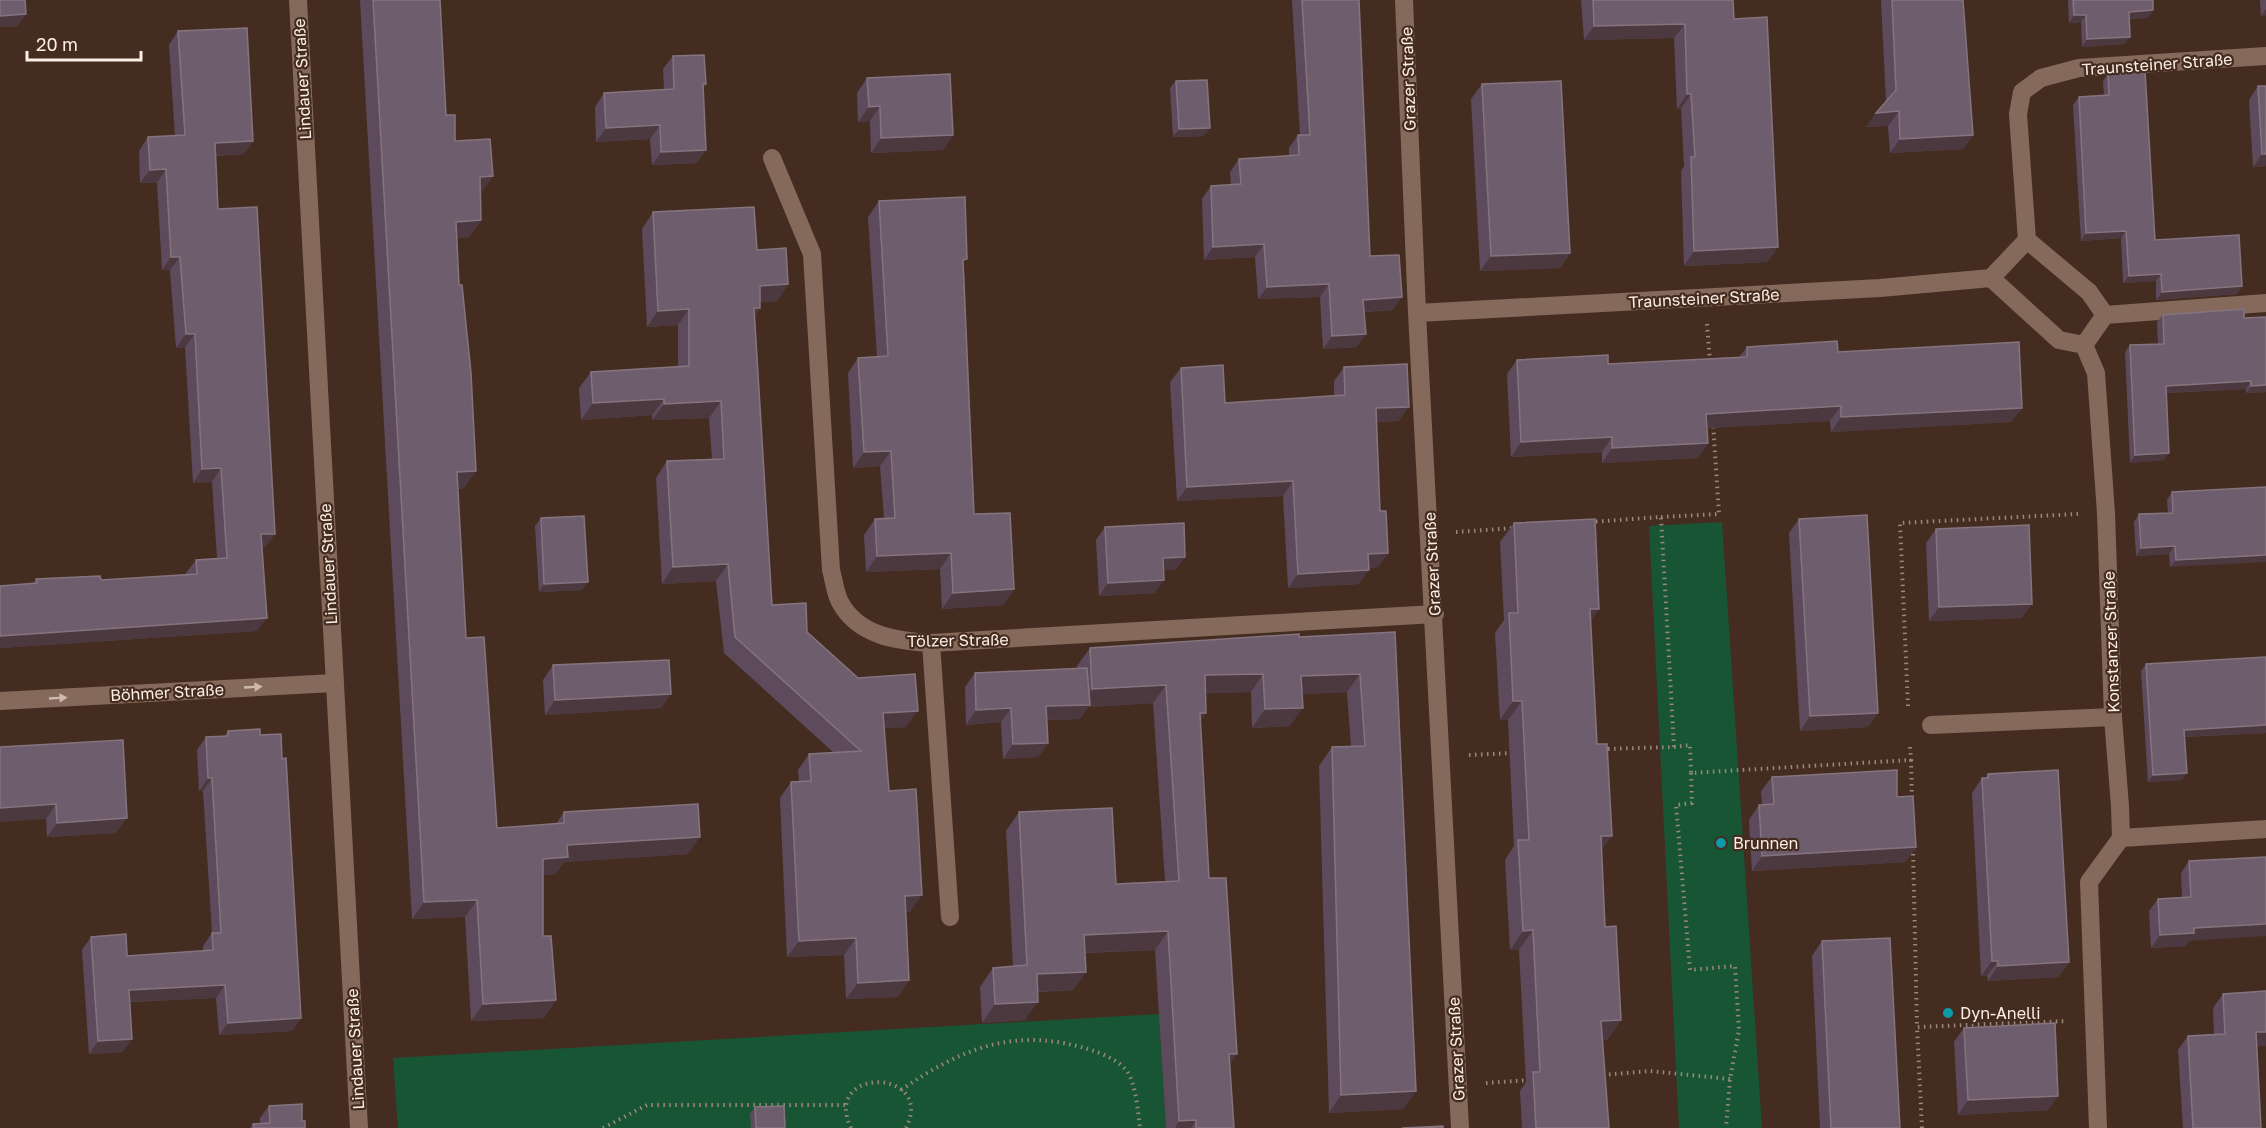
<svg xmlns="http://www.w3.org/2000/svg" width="2266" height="1128" font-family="'Golos Text',sans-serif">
	<rect width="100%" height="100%" fill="#442d20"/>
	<path fill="#185535" d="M1722,522L1762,1128H1679L1649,526Z
		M1159,1014L1166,1128H398L393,1058Z"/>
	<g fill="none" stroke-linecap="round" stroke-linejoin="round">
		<path stroke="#9b887d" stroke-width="4" stroke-dasharray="1.5 4.5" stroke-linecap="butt" d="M1707,324L1710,362
			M1661,517L1719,514L1713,423
			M1590,522L1661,517L1674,747L1604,749
			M1456,532L1514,528
			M1908,706L1900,523L2078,514
			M1674,747L1690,745L1691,773L1911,760L1910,746
			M1469,755L1513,753
			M1911,760L1912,801
			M1691,773L1692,803L1676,805L1690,970L1735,966L1739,1030L1730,1079L1726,1128
			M1913,848L1917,1027
			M1603,1075L1650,1071L1730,1079
			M1486,1083L1529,1080
			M901,1090C959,1050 1010,1028 1081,1047C1096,1051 1116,1058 1126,1070C1136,1082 1138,1113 1140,1128
			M603,1128L647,1105H847
			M851,1128C821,1066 936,1068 906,1128
			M1922,1128L1917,1027L2067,1021"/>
		<path stroke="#856a5b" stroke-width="18" d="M298,0L359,1128
			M1404,0L1417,313L1460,1128
			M772,158L812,254L831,570C834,580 835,593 840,602C858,636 897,641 931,643L1435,614
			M2027,240L1991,278L2059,340L2084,345
			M1417,313L1880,288L1991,278
			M2105,315L2089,292L2027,240L2018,114L2022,92L2041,78L2079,68L2266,56
			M931,643L950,917
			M0,701L334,683
			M1931,725L2113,717
			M2121,838L2266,829
			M2098,1128L2089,882L2121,838L2120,806L2113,717L2106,513L2096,373L2084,345L2105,315L2266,303"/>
	</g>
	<path fill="#5d4b5d" d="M360,0H440L446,115L455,141L480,194L481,220L469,237L457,238L464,488L458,489L466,638L497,828L556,824L564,812L688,854L564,862L555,874L543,875V936L556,1000L544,1018L471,1021L465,917L412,919Z
		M1292,0H1359L1370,256L1393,310L1364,312L1357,347L1323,349L1320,297L1258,299L1255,257L1204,260L1202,199L1211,186L1231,185L1230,172L1239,159L1289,156V148L1298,135H1300Z
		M1581,0H1733L1734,19L1768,262L1684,266L1681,171L1684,166L1681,109H1677L1674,38L1584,40Z
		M1881,0H1963L1973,135L1963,149L1890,153L1888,126L1866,127L1876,113L1886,102Z
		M2068,0H2153V10L2148,18L2129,19L2125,44L2082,47L2081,22L2069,23Z
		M2260,0H2266V15L2261,16Z
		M178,31L253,141L244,154L215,156L218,209L275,534L265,547H262L257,631L0,648V586L32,584L36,579L101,580L187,575L186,573L196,560L217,558L212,482L193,483L185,347L176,348L170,270H162L157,183H140L139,151L148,137L175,136L169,45Z
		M673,56L706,84L703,88L697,163L652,165L650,139L596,142L595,107L604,93L664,90L663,69Z
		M2108,74L2155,240L2242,286L2237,294L2156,300V281L2123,283L2121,238L2081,241L2073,105L2079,97L2104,96L2103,81Z
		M867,78L953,135L943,150L871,153L870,121L858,122L857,93Z
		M1176,81L1204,136L1173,137L1170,88Z
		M1482,84L1570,253L1560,268L1480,271L1471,99Z
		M2258,86L2266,166L2253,167L2249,100Z
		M879,201L963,265L974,514L1014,589L1003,605L942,609L940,569L866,572L864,535L875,519H884L880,466L853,468L848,373L858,358L877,357L868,217Z
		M653,212L757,250L788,284L777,301L760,302V308L755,316L772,605L807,632L906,727L884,728L889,791L910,912H906L909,980L898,997L846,999L844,955L787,957L780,798L791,782H799L798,770L809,754L833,752L724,653L716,581L662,584L656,478L667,461L712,459L709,418L652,420V415L581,420L579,388L591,372L678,367V325L647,327L642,229Z
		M2163,315L2244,318L2266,392L2246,393V389L2166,393L2164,460L2130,463L2125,352L2130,345L2158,344L2157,322Z
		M1747,347L1838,352L2022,408L2011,422L1831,432L1830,421L1707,428L1708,443L1698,458L1602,463V452L1511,457L1507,374L1517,360L1608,364L1739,357Z
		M1344,367L1399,421L1376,422L1380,511L1388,553L1378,567L1368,568L1359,584L1288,588L1283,496L1177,501L1170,382L1181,368L1225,403L1334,396V381Z
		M2266,487L2170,567L2169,554L2136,556L2134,522L2139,514L2168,513L2167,500L2172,492Z
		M541,518L582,590L539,592L535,526Z
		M1799,519L1878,713L1868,727L1800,731L1789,533Z
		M1514,523L1591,621L1605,927L1621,1020L1607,1040H1602L1609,1128H1522L1520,1091L1526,1082L1519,950H1510L1505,860L1514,846L1508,720H1500L1495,633L1504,620L1500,542Z
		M1105,527L1176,570H1164L1155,593L1099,596L1096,540Z
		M1936,529L2022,618L1929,621L1926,543Z
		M1395,632L1416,1091L1403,1109L1329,1113L1319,766L1332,747H1351L1347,692L1302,694L1290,726L1252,728L1251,692L1205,693L1200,721L1209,878L1230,1064L1234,1128H1166L1155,950L1085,953L1086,972L1073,990L1038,992L1025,1020L982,1023L980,987L993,968L1013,967L1006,831L1019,812L1116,884L1165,881L1153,703L1088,707L1080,719L1047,720L1048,743L1038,757L1003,759L1001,722L966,725L965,687L975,673L1077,668V666L1090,648Z
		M2266,657V733L2184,737L2187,773L2181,780L2148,782L2141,671L2146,664Z
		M553,665L671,694L661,708L545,715L543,680Z
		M228,731L260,735L282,759L301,1018L292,1031L219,1035L216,998L130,1002L123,1052L89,1054L82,950L91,937L127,956L203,951V946L212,933L203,791H199L197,750L206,737L224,736Z
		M0,747L116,833L47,837L46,819Z
		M1988,774L2069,962L2058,977L1988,981L1987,976H1981L1972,793L1982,778H1985Z
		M1772,777L1897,797L1916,847L1905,862L1752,871L1749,820L1759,805H1762L1761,791Z
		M2266,857L2189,941L2186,946L2151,948L2149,911L2158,899L2182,897L2181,873L2189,861Z
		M1822,941L1900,1128H1820L1812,956Z
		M2223,994L2257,1046L2261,1128H2183L2178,1050L2188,1036L2214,1034L2213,1008Z
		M1964,1028L2048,1110L1958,1115L1954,1042Z
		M269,1106L302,1121L305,1128H250L253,1124L260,1123V1118Z
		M755,1107L785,1128H751L750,1114Z"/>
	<path fill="#4c383f" d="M2266,9V15L2261,16Z
		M2153,10L2148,18L2123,19L2129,12Z
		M26,14L17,27H0V16Z
		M2074,15H2086L2081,22L2069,23Z
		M1685,24L1674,38L1584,40L1594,26Z
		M2130,37L2125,44L2082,47L2087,39Z
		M1687,94H1691L1681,109H1677Z
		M880,106L870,121L858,122L869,107Z
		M1899,111L1888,126L1866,127L1876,113Z
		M660,125L650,139L596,142L606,128Z
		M1210,128L1204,136L1173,137L1179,129Z
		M953,135L943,150L871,153L881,138Z
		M1973,135L1963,149L1890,153L1900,139Z
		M253,141L244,154L205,156L215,143Z
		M706,150L697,163L652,165L661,152Z
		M2262,154H2266V166L2253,167Z
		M166,169L157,183H140L150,170Z
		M493,176L481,194L480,177Z
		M481,220L469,237L444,240L456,222Z
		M2126,231L2121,238L2081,241L2086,233Z
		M1264,244L1255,257L1204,260L1213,247Z
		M1778,247L1768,262L1684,266L1694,251Z
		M1570,253L1560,268L1480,271L1491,256Z
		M171,257H180L170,270H162Z
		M2161,274L2156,281L2123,283L2129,276Z
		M788,284L777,301L748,303L760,286Z
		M1329,284L1320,297L1258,299L1267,287Z
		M2242,286L2237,294L2156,300L2162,292Z
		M1402,297L1393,310L1354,312L1363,300Z
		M754,308H760L749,325Z
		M689,309L678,325L647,327L658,311Z
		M186,334H195L185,347L176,348Z
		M1366,334L1357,347L1323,349L1332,336Z
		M2251,381L2246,389L2161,393L2166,386Z
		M2266,385V392L2246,393L2251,386Z
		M664,399L652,415L581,420L593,403Z
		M721,401L709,418L652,420L664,404Z
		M1841,406L1830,421L1696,429L1706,414Z
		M1409,407L1399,421L1366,423L1376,408Z
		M2022,408L2011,422L1831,432L1841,417Z
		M1612,437L1602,452L1511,457L1521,442Z
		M1708,443L1698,458L1602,463L1612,448Z
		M891,451L880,466L853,468L864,452Z
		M2169,453L2164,460L2130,463L2135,455Z
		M221,468L212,482L193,483L202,469Z
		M476,471L464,488L445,489L457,472Z
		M1293,481L1283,496L1177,501L1187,487Z
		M261,534H275L265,547L252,548Z
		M2175,546L2169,554L2136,556L2141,548Z
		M951,553L940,569L866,572L877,556Z
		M1388,553L1378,567L1358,568L1368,554Z
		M2266,555V562L2170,567L2176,560Z
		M1185,557L1176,570L1154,571L1163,558Z
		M728,564L716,581L662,584L673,567Z
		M1369,570L1359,584L1288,588L1298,574Z
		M1164,580L1155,593L1099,596L1108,583Z
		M588,582L582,590L539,592L544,584Z
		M1014,589L1003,605L942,609L953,593Z
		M2032,604L2022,618L1929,621L1939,607Z
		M1590,609H1599L1586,628Z
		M267,618L257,631L0,648V636Z
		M1263,674L1251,692L1192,694L1205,675Z
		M1360,674L1347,692L1288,695L1301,676Z
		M1166,685L1153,703L1088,707L1080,719L1036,720L1046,706L1081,705L1092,689Z
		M671,694L661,708L545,715L555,700Z
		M1513,701H1522L1508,720H1500Z
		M1011,708L1001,722L966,725L976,710Z
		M1303,708L1290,726L1252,728L1265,709Z
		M918,711L906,727L872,729L883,713Z
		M1200,713H1206L1193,731Z
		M1878,713L1868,727L1800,731L1810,716Z
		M2266,725V733L2179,737L2184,730Z
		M1048,743L1038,757L1003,759L1013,744Z
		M2187,773L2181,780L2148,782L2153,775Z
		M208,778H212L203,791H199Z
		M56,804L46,819L0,822V808Z
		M127,818L116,833L47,837L57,823Z
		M1601,836H1612L1598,855Z
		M700,837L688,854L564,862L555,874L531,876L543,859L567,845Z
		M1916,847L1905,862L1752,871L1762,856Z
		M922,895L910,912H893L905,896Z
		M477,900L465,917L412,919L424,902Z
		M2266,924V936L2189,941L2186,946L2151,948L2160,935L2194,928Z
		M1533,930L1519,950H1510L1523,931Z
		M1168,931L1155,950L1072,953L1084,935Z
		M856,938L844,955L787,957L799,941Z
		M1992,961H1998L1987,976H1981Z
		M2069,962L2058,977L1988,981L1998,966Z
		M1086,972L1073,990L1024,992L1037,974Z
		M909,980L898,997L846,999L858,983Z
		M225,985L216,998L120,1002L129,990Z
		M556,1000L544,1018L471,1021L483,1004Z
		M1038,1002L1025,1020L982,1023L995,1004Z
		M301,1018L292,1031L219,1035L228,1023Z
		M1621,1020L1607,1040L1588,1041L1601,1021Z
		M2256,1032H2266V1046L2246,1047Z
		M132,1039L123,1052L89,1054L98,1041Z
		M1229,1054H1237L1224,1072Z
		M1416,1091L1403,1109L1329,1113L1341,1095Z
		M2058,1096L2048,1110L1958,1115L1968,1100Z
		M1196,1120L1191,1128H1175L1179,1121Z"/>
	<path fill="#6e5d6c" stroke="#85747f" stroke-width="1.5" d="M0,0H25L26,14L0,16Z
		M373,0H440L446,115H455V141L490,139L493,176L480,177L481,220L456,222L459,285H462L471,373L476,471L457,472L466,638L484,637L497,828L564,823V812L698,804L700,837L567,845L568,857L543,859V936H551L556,1000L483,1004L477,900L424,902Z
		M1302,0H1359L1370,256L1399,255L1402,297L1363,300L1366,334L1332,336L1329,284L1267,287L1264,244L1213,247L1211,186L1241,184L1239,159L1299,155L1298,135H1310Z
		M1593,0H1733L1734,19L1767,17L1778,247L1694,251L1691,157H1695L1691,94H1687L1685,24L1594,26Z
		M1892,0H1963L1973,135L1900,139L1899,111L1876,113L1896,90Z
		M2073,0H2153V10L2129,12L2130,37L2087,39L2086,15H2074Z
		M247,28L253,141L215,143L218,209L257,207L275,534H261L267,618L0,636V586L37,583L36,579L100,576L101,580L197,574L196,560L227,558L221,468L202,469L195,334H186L180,257H171L166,169L150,170L148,137L185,135L178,31Z
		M704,55L706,84H703L706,150L661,152L660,125L606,128L604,93L674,89L673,56Z
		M2145,71L2155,240L2239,235L2242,286L2162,292L2161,274L2129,276L2126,231L2086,233L2079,97L2109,95L2108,74Z
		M950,74L953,135L881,138L880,106L869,107L867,78Z
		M1207,80L1210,128L1179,129L1176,81Z
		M1561,81L1570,253L1491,256L1482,84Z
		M2258,86H2266V154H2262Z
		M965,197L967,259L963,260L974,514L1010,513L1014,589L953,593L951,553L877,556L875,519L895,518L891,451L864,452L858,358L888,356L879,201Z
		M754,207L757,250L786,248L788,284L760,286V308H754L772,605L806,603L807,632L858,678L915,674L918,711L883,713L889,791L916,789L922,895L905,896L909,980L858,983L856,938L799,941L791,782L811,781L809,754L861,751L735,637L728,564L673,567L667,461L724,459L721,401L664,404V399L593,403L591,372L689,366V309L658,311L653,212Z
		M2244,309V318L2266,317V385L2251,386V381L2166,386L2169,453L2135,455L2130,345L2164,344L2163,315Z
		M1837,341L1838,352L2019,342L2022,408L1841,417V406L1706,414L1708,443L1612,448V437L1521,442L1517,360L1608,355V364L1747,357V347Z
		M1407,364L1409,407L1376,408L1380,511H1386L1388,553L1368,554L1369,570L1298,574L1293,481L1187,487L1181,368L1223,365L1225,403L1345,395L1344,367Z
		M2266,487V555L2176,560L2175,546L2141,548L2139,514L2173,513L2172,492Z
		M1867,515L1878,713L1810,716L1799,519Z
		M584,516L588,582L544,584L541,518Z
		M1595,519L1599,609H1590L1597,744H1607L1612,836H1601L1605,927L1616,926L1621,1020L1601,1021L1609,1128H1536L1533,1072H1540L1533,930L1523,931L1518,840H1529L1522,701H1513L1509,613H1518L1514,523Z
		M1184,523L1185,557L1163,558L1164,580L1108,583L1105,527Z
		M2029,525L2032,604L1939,607L1936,529Z
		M1395,632L1416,1091L1341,1095L1332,747L1365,746L1360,674L1301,676L1303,708L1265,709L1263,674L1205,675L1206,713H1200L1209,878H1226L1237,1054H1229L1234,1128H1196V1120L1179,1121L1168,931L1084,935L1086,972L1037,974L1038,1002L995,1004L993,968L1027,965L1019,812L1112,808L1116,884L1179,881L1166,685L1092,689L1090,648L1299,634V637Z
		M2266,657V725L2184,730L2187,773L2153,775L2146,664Z
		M669,660L671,694L555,700L553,665Z
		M1087,668L1090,705L1046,706L1048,743L1013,744L1011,708L976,710L975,673Z
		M260,729V735L281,734L282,759L286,758L301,1018L228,1023L225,985L129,990L132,1039L98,1041L91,937L126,934L127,956L213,950L212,933H221L212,778H208L206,737L228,736V731Z
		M123,740L127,818L57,823L56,804L0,808V747Z
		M1897,770V797L1913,796L1916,847L1762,856L1759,805L1774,804L1772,777Z
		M2058,770L2069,962L1998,966V961H1992L1982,778H1988V774Z
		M2266,857V924L2194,928V933L2160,935L2158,899L2191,897L2189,861Z
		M1890,938L1900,1128H1831L1822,941Z
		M2266,991V1032H2256L2261,1128H2193L2188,1036L2225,1034L2223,994Z
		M2055,1023L2058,1096L1968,1100L1964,1028Z
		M302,1104V1121H305V1128H254L253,1124L270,1123L269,1106Z
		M784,1106L785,1128H756L755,1107Z
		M1443,1126V1128H1402Z"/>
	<defs><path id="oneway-solid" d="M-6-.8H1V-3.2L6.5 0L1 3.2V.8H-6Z" transform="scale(1.5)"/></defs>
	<g fill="#cdb9ae">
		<use href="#oneway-solid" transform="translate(253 687) rotate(-3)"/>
		<use href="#oneway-solid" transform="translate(58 698) rotate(-3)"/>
	</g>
	<g fill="#0f9aa8" stroke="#442d20" stroke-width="2">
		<circle cx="1721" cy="843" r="6"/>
		<circle cx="1948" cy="1013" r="6"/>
	</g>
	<g text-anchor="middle" stroke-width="4.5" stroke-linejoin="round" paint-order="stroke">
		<g font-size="16" fill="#fdeee5" stroke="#442d20">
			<text transform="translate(2157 64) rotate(-4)" y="6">Traunsteiner Straße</text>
			<text transform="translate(302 79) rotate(-93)" y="6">Lindauer Straße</text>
			<text transform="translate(1408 79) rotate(-92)" y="6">Grazer Straße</text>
			<text transform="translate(1704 298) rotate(-3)" y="6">Traunsteiner Straße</text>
			<text transform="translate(328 564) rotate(-93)" y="6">Lindauer Straße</text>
			<text transform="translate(1432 564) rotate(-93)" y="6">Grazer Straße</text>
			<text transform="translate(958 640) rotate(-1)" y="6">Tölzer Straße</text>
			<text transform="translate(2111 642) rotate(-92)" y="6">Konstanzer Straße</text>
			<text transform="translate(167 692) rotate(-3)" y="6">Böhmer Straße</text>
			<text transform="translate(355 1049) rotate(-93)" y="6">Lindauer Straße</text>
			<text transform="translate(1456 1049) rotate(-93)" y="6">Grazer Straße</text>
		</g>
		<g font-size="16" fill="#fdeee5" stroke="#442d20" text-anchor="start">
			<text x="1733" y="849">Brunnen</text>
			<text x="1960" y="1019">Dyn-Anelli</text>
		</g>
	</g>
	<path d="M27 51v9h114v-9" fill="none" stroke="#fdeee5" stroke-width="3"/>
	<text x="36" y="51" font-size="18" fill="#fdeee5" stroke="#442d20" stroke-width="4.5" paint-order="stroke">20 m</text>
</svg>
